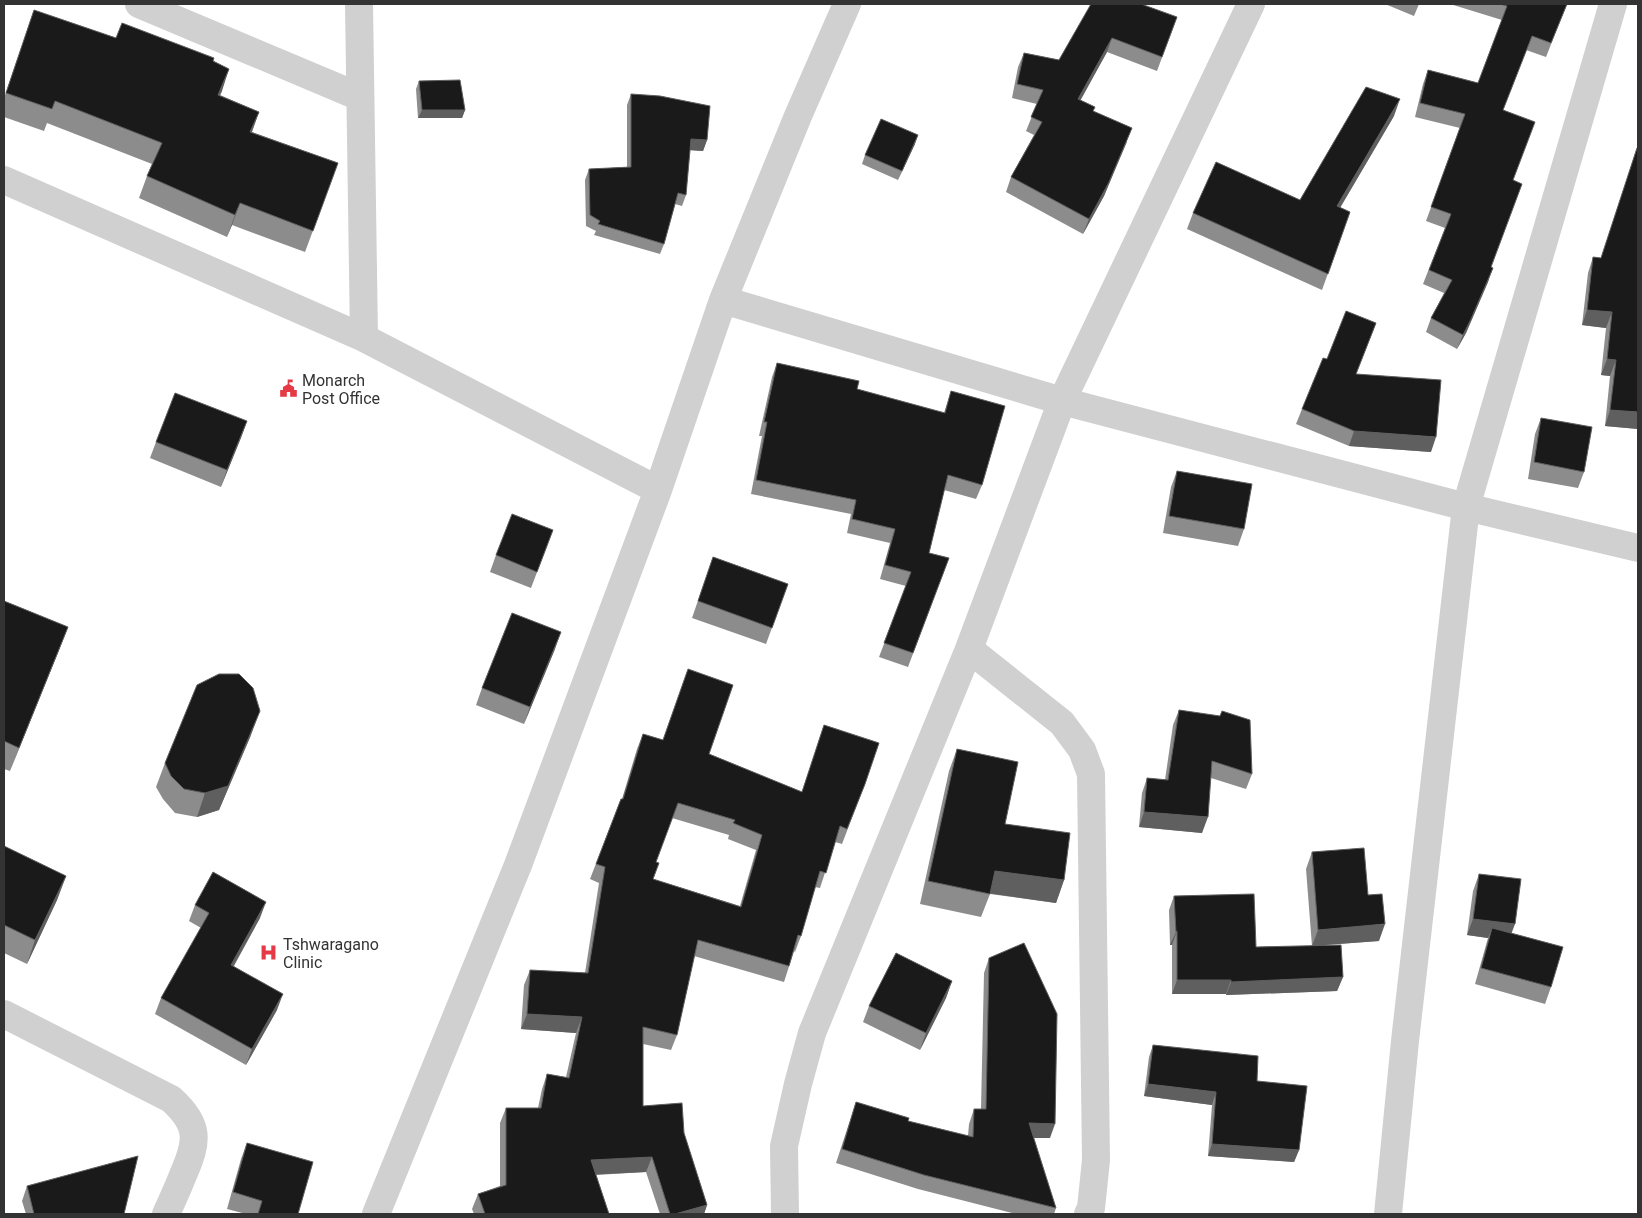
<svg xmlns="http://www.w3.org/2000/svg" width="1642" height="1218" font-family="Roboto,sans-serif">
	<rect width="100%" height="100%" fill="#fff"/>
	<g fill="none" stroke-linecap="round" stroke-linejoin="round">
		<path stroke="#d0d0d0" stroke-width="28" d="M139,4L360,97
			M359,4L364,338
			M4,180L364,338L658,490
			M723,300L1062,401L1466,507L1638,548
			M969,649L1062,723L1082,750L1091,774L1096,1160L1091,1208L1088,1214
			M4,1014L171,1099C200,1125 198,1141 183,1175C178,1188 172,1201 166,1214
			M376,1214L518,865L658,490L723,300L798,116L847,4
			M785,1214L784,1146L798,1084L812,1033L969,649L1062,401L1251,4
			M1388,1214L1405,1041L1466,507L1613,4"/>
	</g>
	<path fill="#8c8c8c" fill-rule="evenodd" d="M1091,4L1177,17L1157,71L1107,52L1080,100L1127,142L1104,196L1083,234L1006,192L1011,177L1034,135L1026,131L1037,104L1012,98L1018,67L1024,53L1059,60Z
		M1385,4H1419L1414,16Z
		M1450,4H1567L1546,57L1526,50L1503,110L1513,180L1491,267L1488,282L1466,333L1457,349L1426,332L1431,318L1444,293L1423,284L1445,228L1426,221L1460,128L1415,117L1423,84L1428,70L1478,83L1502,20Z
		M34,10L116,38L213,61L222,91L220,95L259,112L252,132L338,163L305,252L232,225L227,237L139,198L147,176L152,164L47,123L44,131L4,117V98Z
		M419,81L465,110L462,118H418L416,89Z
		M631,94L707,140L703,151L690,150L686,195L682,206L675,204L664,244L660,254L594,235L596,231L586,226L585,180L589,169L627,167V105Z
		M1394,116L1340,208L1350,212L1322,290L1187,229L1193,213L1300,200Z
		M915,144L898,180L862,164L865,155Z
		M1637,148H1638V429L1605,426L1610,376L1601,375L1606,328L1582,325L1588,273L1593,257L1601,258Z
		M1376,323L1356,374L1431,452L1349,446L1296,424L1302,409L1327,359Z
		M777,363L857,389L944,413L951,391L982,485L976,499L944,490L929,553L949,558L908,667L879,657L906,586L880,579L890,543L847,533L851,514L751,494L762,436H759L772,377Z
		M1541,418L1584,472L1578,488L1528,479L1535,434Z
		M247,421L221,487L150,458L156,442Z
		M1177,471L1244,529L1238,546L1163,533L1171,487Z
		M547,546L531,588L490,572L496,555Z
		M713,557L788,584L766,644L692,618Z
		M4,601L68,627L59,650L10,771L4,769Z
		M555,649L524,724L476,705L482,688Z
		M1179,710L1252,774L1246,789L1211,778L1202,833L1139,827L1142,793L1147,778L1165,780L1173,725Z
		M824,725L865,784L842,844L835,842L820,888L815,887L801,936L795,952L794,951L784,982L694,956L677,1035L671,1050L643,1044V1106L684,1133L707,1205L704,1214H660L646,1172L596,1175L609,1214H474L472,1209L478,1194L500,1186V1123L506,1108H538L542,1089L547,1074L566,1077L576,1033L521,1029L524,985L530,970L585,973L599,883L590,879L621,799H622L637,749L643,734L709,754L802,792ZM672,818L729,835L728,839L756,850L740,906L653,879L656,862Z
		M251,735L219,810L197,817L175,813L163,799L156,787L165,763Z
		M957,749L1005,824L1064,880L1056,903L990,894L981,917L920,904L949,771Z
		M4,846L66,876L57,900L27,964L4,953Z
		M1312,852L1368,895L1379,941L1323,945L1343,977L1337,991L1226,995V994H1172V945H1170L1169,910L1174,896L1256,947L1312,946L1306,869Z
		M1479,874L1512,933L1551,987L1545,1004L1475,984L1488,938L1467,935L1473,891Z
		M195,905L260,918L234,966L277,1010L246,1065L155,1014L161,998L201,928L189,921Z
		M989,958L1050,1138H1033L1056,1208L1054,1214H1016L918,1189L836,1163L856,1102L908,1121L968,1136L969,1124L974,1109H981L984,973Z
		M952,981L946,998L920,1050L863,1022L869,1006Z
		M1153,1045L1257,1081L1299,1150L1294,1162L1208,1156L1212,1105L1144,1096L1149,1057Z
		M247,1143L298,1214H246L227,1209L241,1159Z
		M27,1186L124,1214H26L22,1201Z"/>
	<path fill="#5f5f5f" d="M1112,38L1107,52L1073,114L1078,99Z
		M229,69L222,91L210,116L218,95Z
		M1400,99L1394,116L1331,223L1337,206Z
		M422,110H465L462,118H418Z
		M259,112L251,134L250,132Z
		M1132,128L1104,196L1083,234L1089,219Z
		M918,135L915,144L898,180Z
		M691,139L707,140L703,151L687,150Z
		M240,203L232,225L227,237L235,215Z
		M1493,268L1488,282L1466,333L1457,349L1463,335Z
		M1587,310L1612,312L1606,328L1582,325Z
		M1607,359L1616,360L1610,376L1601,375Z
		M1610,410L1638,412V429L1605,426Z
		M247,421L241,438L221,487L227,470Z
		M1354,431L1436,437L1431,452L1349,446Z
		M68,627L59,650L10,771L19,748Z
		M561,632L555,649L524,724L530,707Z
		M260,711L251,735L219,810L197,817L205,793Z
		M1144,812L1208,817L1202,833L1139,827Z
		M995,871L1064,880L1056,903L987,893Z
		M66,876L57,900L27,964L35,940Z
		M266,902L260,918L225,981L231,965Z
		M1473,919L1515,924L1509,940L1492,928L1488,938L1467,935Z
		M1385,924L1379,941L1312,946L1318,930Z
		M1177,931L1172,945H1170L1176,932Z
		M1343,977L1337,991L1226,995L1231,982Z
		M1177,980H1231L1226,994H1172Z
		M952,981L946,998L920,1050L926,1033Z
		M283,994L277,1010L246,1065L252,1049Z
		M527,1014L582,1017L576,1033L521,1029Z
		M1148,1084L1216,1092L1212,1105L1144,1096Z
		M1029,1123L1055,1124L1050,1138H1023Z
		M1212,1144L1299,1150L1294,1162L1208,1156Z
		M652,1157L646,1172L585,1175L591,1160Z
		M707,1205L704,1214H675Z"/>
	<path fill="#1a1a1a" stroke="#5f5f5f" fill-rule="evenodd" d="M1091,4H1141L1177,17L1162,57L1112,38L1078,99L1095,107L1093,111L1132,128L1109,182L1089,219L1011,177L1042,122L1031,117L1043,90L1017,84L1024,53L1059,60Z
		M1500,4H1567L1551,43L1532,36L1503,110L1535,122L1513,180L1522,184L1491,267L1493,268L1471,319L1463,335L1431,318L1452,280L1429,270L1451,214L1431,207L1465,114L1420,103L1428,70L1478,83L1507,6Z
		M34,10L116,38L122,23L214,58L213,61L229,69L218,95L259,112L250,132L338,163L313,231L240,203L235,215L147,176L162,143L55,101L52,109L6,93Z
		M460,80L465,110H422L419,81Z
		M1366,87L1400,99L1337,206L1350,212L1328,274L1193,213L1216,162L1300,200Z
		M631,94L660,96L710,106L707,140L691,139L686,195L678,193L664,244L598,224L600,221L590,215L589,169L631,167Z
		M881,119L918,135L902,171L865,155Z
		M1637,148H1638V412L1610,410L1616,360L1607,359L1612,312L1587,310L1593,257L1601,258Z
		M1346,311L1376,323L1356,374L1441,380L1436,437L1354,431L1302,409L1323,358L1327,359Z
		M777,363L859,381L857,389L945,413L951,391L1005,406L982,485L948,475L929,553L949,558L913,653L884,643L911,572L885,565L895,529L852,519L856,500L756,480L767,422H764Z
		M175,393L247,421L227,470L156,442Z
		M1541,418L1592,427L1584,472L1534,462Z
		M1177,471L1252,484L1244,529L1169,516Z
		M512,514L553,530L537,572L496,555Z
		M713,557L788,584L772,628L698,601Z
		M4,601L68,627L19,748L4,741Z
		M512,613L561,632L530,707L482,688Z
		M688,669L733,685L709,754L802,792L824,725L879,743L865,784L847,829L840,826L826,873L820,871L801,936L798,935L789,966L698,940L677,1035L643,1027V1106L682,1103L684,1133L707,1205L675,1214H670L652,1157L591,1160L609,1214H485L478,1194L506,1185V1108H541L547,1074L569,1078L582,1017L527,1014L530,970L588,973L605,867L596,864L621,799H623L643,734L663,740ZM678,803L735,820L733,823L762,835L741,907L653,879L659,863L656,862Z
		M219,674H239L253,688L260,711L228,786L205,793L184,789L171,776L165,763L197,685Z
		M1179,710L1220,716L1222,711L1250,720L1252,774L1212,761L1208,817L1144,812L1147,778L1168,780Z
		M957,749L1018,762L1005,824L1070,833L1064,880L995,871L990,894L928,881Z
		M4,846L66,876L35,940L4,925Z
		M1364,848L1368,895L1382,894L1385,924L1318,930L1312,852Z
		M213,872L266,902L231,965L283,994L252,1049L161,998L209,913L195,905Z
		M1479,874L1521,879L1515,924L1473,919Z
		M1254,894L1256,947L1341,945L1343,977L1231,982V980H1177V931L1176,932L1174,896Z
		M1492,928L1563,947L1551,987L1481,968Z
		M1024,943L1057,1014L1055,1124L1029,1123L1056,1208L924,1175L842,1149L856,1102L909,1118L908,1121L973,1137L974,1109H986L989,958Z
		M896,953L952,981L926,1033L869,1006Z
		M1153,1045L1258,1056L1257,1081L1307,1086L1299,1150L1212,1144L1216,1092L1148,1084Z
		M247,1143L313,1162L298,1214H258L262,1201L233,1192Z
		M138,1156L124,1214H34L27,1186Z"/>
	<defs>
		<symbol id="civic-bare" viewBox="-9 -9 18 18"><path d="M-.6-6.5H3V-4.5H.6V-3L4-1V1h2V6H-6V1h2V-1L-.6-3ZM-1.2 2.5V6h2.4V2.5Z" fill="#e63946" stroke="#fff" stroke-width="2.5" paint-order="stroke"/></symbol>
		<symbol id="hospital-bare" viewBox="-9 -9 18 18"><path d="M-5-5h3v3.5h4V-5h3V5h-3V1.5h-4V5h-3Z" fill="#e63946" stroke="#fff" stroke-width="2.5" paint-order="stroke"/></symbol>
	</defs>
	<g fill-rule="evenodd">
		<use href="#civic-bare" x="276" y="376" width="25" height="25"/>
		<use href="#hospital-bare" x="256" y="940" width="25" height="25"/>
	</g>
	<g text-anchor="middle" stroke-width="5" stroke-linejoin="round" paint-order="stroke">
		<g font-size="16" fill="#333" stroke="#fff" text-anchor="start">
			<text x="302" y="386">Monarch<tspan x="302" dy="18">Post Office</tspan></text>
			<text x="283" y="950">Tshwaragano<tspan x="283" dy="18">Clinic</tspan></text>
		</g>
	</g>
	<rect width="1642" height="1218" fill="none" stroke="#333333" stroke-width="10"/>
</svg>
